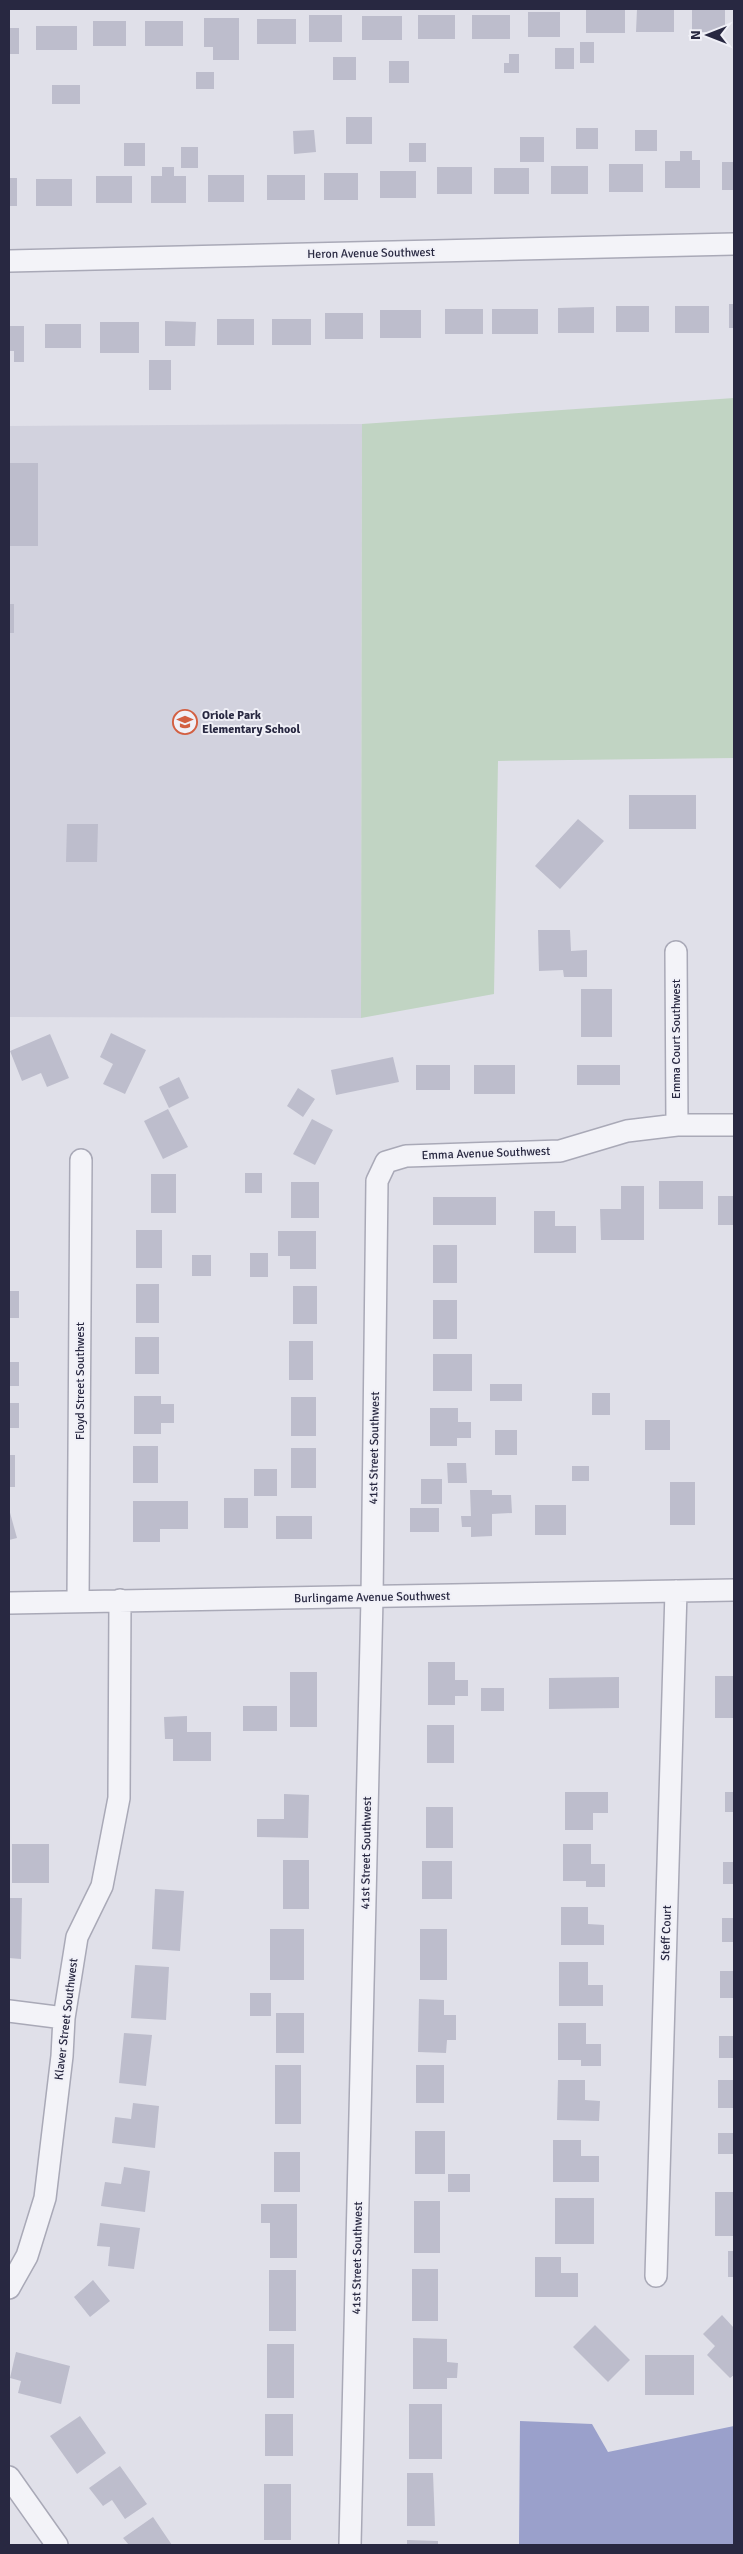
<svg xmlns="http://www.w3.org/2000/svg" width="743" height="2554" font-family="Signika,sans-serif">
	<rect width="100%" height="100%" fill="#e0e0e9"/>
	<path fill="#d2d2de" d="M362,424L361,1018L9,1017V426Z"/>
	<path fill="#c1d4c3" d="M734,398V758L498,761L494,994L361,1018L362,424Z"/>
	<path fill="#9aa0cb" d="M520,2421L592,2424L608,2452L734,2426V2545H519Z"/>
	<path fill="#bdbdcc" d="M586,9H625V33H586Z
		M637,9H674V32H636Z
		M692,9H725V32H692Z
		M528,12H560V37H528Z
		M309,15H342V42H309Z
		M418,15H455V39H418Z
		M472,15H510V39H472Z
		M362,16H402V40H362Z
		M204,18H239V60H213V47H204Z
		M257,19H296V44H257Z
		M93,21H126V46H93Z
		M145,21H183V46H145Z
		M36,26H77V50H36Z
		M9,28H19V54H9Z
		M580,42H594V63H580Z
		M555,48H574V69H555Z
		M509,54H519V73H504V63H509Z
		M333,57H356V80H333Z
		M389,61H409V83H389Z
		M196,72H214V89H196Z
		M52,85H80V104H52Z
		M346,117H372V144H346Z
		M576,128H598V149H576Z
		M314,130L316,152L294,154L293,131Z
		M635,130H657V151H635Z
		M520,137H544V162H520Z
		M124,143H145V166H124Z
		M409,143H426V162H409Z
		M181,147H198V168H181Z
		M680,151H692V160H700V188H665V161H680Z
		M722,162H734V190H722Z
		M609,164H643V192H609Z
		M551,166H588V194H551Z
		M162,167H174V176H186V203H151V176H162Z
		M437,167H472V194H437Z
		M494,168H529V194H494Z
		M380,171H416V198H380Z
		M324,173H358V200H324Z
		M208,175H244V202H208Z
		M267,175H305V200H267Z
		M96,176H132V203H96Z
		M9,178H17V206H9Z
		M36,179H72V206H36Z
		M729,304H734V328H729Z
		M616,306H649V332H616Z
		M675,306H709V333H675Z
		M594,307V333H558V308Z
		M445,309H483V334H445Z
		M492,309H538V334H492Z
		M380,310H421V338H380Z
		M325,313H363V339H325Z
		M217,319H254V345H217Z
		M272,319H311V345H272Z
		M165,321L196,322L195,346H165Z
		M100,322H139V353H100Z
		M45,324H81V348H45Z
		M9,326H24V362H14V351H9Z
		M149,360H171V390H149Z
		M9,463H38V546H9Z
		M9,604H14V633H9Z
		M629,795H696V829H629Z
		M578,819L604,841L560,889L535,866Z
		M67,824H98L97,862H66Z
		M538,930H570L571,951L587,950V977H564L563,970L539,971Z
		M581,989H612V1037H581Z
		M111,1033L146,1050L125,1094L103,1084L113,1064L100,1057Z
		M50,1034L69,1078L47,1087L41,1073L22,1081L10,1051Z
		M393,1057L399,1082L336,1095L331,1070Z
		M416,1065H450V1090H416Z
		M474,1065H515V1094H474Z
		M577,1065H620V1085H577Z
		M179,1077L189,1098L169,1108L159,1087Z
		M298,1088L315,1099L303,1117L287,1106Z
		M168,1109L188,1147L163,1159L144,1121Z
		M312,1119L333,1130L315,1165L293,1154Z
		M245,1173H262V1193H245Z
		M151,1174H176V1213H151Z
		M659,1181H703V1209H659Z
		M291,1182H319V1218H291Z
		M621,1186H644V1240H601L600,1209H621Z
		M718,1196H734V1225H718Z
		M433,1197H496V1225H433Z
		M534,1211H555V1226H576V1253H534Z
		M136,1230H162V1268H136Z
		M278,1231H316V1269H290V1256H278Z
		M433,1245H457V1283H433Z
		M250,1253H268V1277H250Z
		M192,1255H211V1276H192Z
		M136,1284H159V1323H136Z
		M293,1286H317V1324H293Z
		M9,1291H19V1318H9Z
		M433,1300H457V1339H433Z
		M135,1337H159V1374H135Z
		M289,1341H313V1380H289Z
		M433,1354H472V1391H433Z
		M9,1362H19V1386H9Z
		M490,1384H522V1401H490Z
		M592,1393H610V1415H592Z
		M134,1396H161V1404H174V1423H161V1434H134Z
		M291,1397H316V1436H291Z
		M9,1403H19V1428H9Z
		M430,1408H458V1422H471V1438H457V1446H430Z
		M645,1420H670V1450H645Z
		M495,1430H517V1455H495Z
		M133,1446H158V1483H133Z
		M291,1448H316V1488H291Z
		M9,1455H15V1487H9Z
		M447,1463H466L467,1483H448Z
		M572,1466H589V1481H572Z
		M254,1469H277V1496H254Z
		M421,1479H442V1504H421Z
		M670,1482H695V1525H670Z
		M470,1490H492V1495H511L512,1513L492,1514V1536L471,1537V1527H462L461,1516H471Z
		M224,1498H248V1528H224Z
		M133,1501H188V1529H160V1542H133Z
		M535,1505H566V1535H535Z
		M410,1508H439V1532H410Z
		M9,1509L17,1538L9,1540Z
		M276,1516H312V1539H276Z
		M428,1662H455V1680H468V1696H455V1705H428Z
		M290,1672H317V1727H290Z
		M715,1676H734V1718H715Z
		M619,1677V1708L549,1709V1678Z
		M481,1688H504V1711H481Z
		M243,1706H277V1731H243Z
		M187,1716V1732H211V1761H173V1739H165L164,1717Z
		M427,1725H454V1763H427Z
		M565,1792H608V1813H593V1830H565Z
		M725,1792H734V1812H725Z
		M284,1794L309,1795L308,1838L257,1837V1819H284Z
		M426,1807H453V1848H426Z
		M12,1844H49V1883H12Z
		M563,1844H591V1864H605V1887H586V1881H563Z
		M283,1860H309V1909H283Z
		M422,1861H452V1899H422Z
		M723,1862H734V1884H723Z
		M155,1889L184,1891L180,1951L152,1949Z
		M9,1898H22L21,1959L9,1958Z
		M561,1907H588V1924L604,1925V1945H561Z
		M722,1918H734V1942H722Z
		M270,1929H304V1980H270Z
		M420,1929H447V1980H420Z
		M559,1962H588V1985H603V2006H559Z
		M135,1965L169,1967L166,2020L131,2018Z
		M720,1971H734V1998H720Z
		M250,1993H271V2016H250Z
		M419,1999L444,2000V2015H456V2040H447L446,2053L418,2052Z
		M276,2013H304V2053H276Z
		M558,2023H586V2044H601V2066H581V2060H558Z
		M124,2033L152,2035L146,2086L119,2083Z
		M719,2036H734V2058H719Z
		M275,2065H301V2124H275Z
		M416,2065H444V2103H416Z
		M558,2080H585V2100L600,2101L599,2121L557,2120Z
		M718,2080H734V2108H718Z
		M133,2103L159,2106L155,2148L112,2143L115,2117L131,2119Z
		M415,2131H445V2174H415Z
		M718,2133H734V2154H718Z
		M553,2140H581V2156H599V2182H553Z
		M274,2152H300V2192H274Z
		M124,2167L150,2171L145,2212L101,2206L105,2182L121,2184Z
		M448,2174H470V2192H448Z
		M715,2192H734V2236H715Z
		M555,2198H594V2244H555Z
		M414,2201H440V2253H414Z
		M261,2204H297V2258H270V2223H261Z
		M100,2223L140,2228L134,2269L108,2266L110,2247L97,2246Z
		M728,2251H734V2277H728Z
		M535,2257H561V2273H578V2297H535Z
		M412,2269H438V2321H412Z
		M269,2270H296V2331H269Z
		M93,2280L110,2301L90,2317L74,2297Z
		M722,2315L734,2328V2375L730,2378L707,2355L715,2346L703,2334Z
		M595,2325L630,2360L608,2382L573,2347Z
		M413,2338L447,2339V2362L458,2363L457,2378H447V2389H413Z
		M267,2344H294V2398H267Z
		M16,2352L70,2366L61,2404L18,2393L21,2381L10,2378Z
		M645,2355H694V2395H645Z
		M409,2404H442V2459H409Z
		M265,2414H293V2456H265Z
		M80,2416L106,2453L77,2474L50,2436Z
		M120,2466L147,2504L125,2519L112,2500L103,2506L89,2488Z
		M407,2473H433L435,2526H407Z
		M264,2484H291V2540H264Z
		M153,2517L172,2545H129L123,2538Z
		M407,2540L438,2541V2545H407Z"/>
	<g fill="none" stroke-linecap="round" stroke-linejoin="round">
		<defs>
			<path id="minor" d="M9,261L734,244
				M676,952L677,1125
				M78,1601L81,1160
				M9,1603L734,1590
				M9,2011L64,2018
				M656,2276L676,1591
				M9,2288L27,2256L45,2198L62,2056L64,2018L77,1937L102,1886L119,1798L120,1600
				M9,2477L57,2545
				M350,2545L372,1598L377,1181L386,1162L406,1156L560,1151L627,1131L677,1125H734"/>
		</defs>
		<use href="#minor" stroke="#a9a9b7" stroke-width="24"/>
		<use href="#minor" stroke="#f3f3f8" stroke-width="21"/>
	</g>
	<defs>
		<symbol id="school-ring" viewBox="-11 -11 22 22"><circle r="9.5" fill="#f0f0f7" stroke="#d35f41" stroke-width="1.5"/><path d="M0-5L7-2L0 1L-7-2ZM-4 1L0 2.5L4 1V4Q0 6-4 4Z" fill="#d35f41"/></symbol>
	</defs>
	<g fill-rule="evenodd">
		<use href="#school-ring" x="171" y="708" width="28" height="28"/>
	</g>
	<g text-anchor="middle" stroke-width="4" stroke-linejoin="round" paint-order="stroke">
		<g font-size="12" fill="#282841" stroke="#f0f0f7">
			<text transform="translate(371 253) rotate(-1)" y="4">Heron Avenue Southwest</text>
			<text transform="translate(676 1039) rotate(-90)" y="4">Emma Court Southwest</text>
			<text transform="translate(486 1153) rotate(-2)" y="4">Emma Avenue Southwest</text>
			<text transform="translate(80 1381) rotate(-90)" y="4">Floyd Street Southwest</text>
			<text transform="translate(374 1448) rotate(-89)" y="4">41st Street Southwest</text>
			<text transform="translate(372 1597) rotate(-1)" y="4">Burlingame Avenue Southwest</text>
			<text transform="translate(366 1853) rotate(-89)" y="4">41st Street Southwest</text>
			<text transform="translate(666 1933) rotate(-88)" y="4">Steff Court</text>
			<text transform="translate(66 2019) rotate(-83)" y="4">Klaver Street Southwest</text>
			<text transform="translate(357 2258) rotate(-89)" y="4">41st Street Southwest</text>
		</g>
		<g font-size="12" font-weight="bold" fill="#282841" stroke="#f0f0f7" text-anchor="start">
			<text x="202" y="719">Oriole Park<tspan x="202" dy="14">Elementary School</tspan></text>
		</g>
	</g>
	<rect width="743" height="2554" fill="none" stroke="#282841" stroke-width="20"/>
	<g transform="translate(708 35) rotate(270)" stroke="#f0f0f7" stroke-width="4" paint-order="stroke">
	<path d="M0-4L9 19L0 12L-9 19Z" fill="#282841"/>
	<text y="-8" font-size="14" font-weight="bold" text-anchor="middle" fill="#282841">N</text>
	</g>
</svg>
